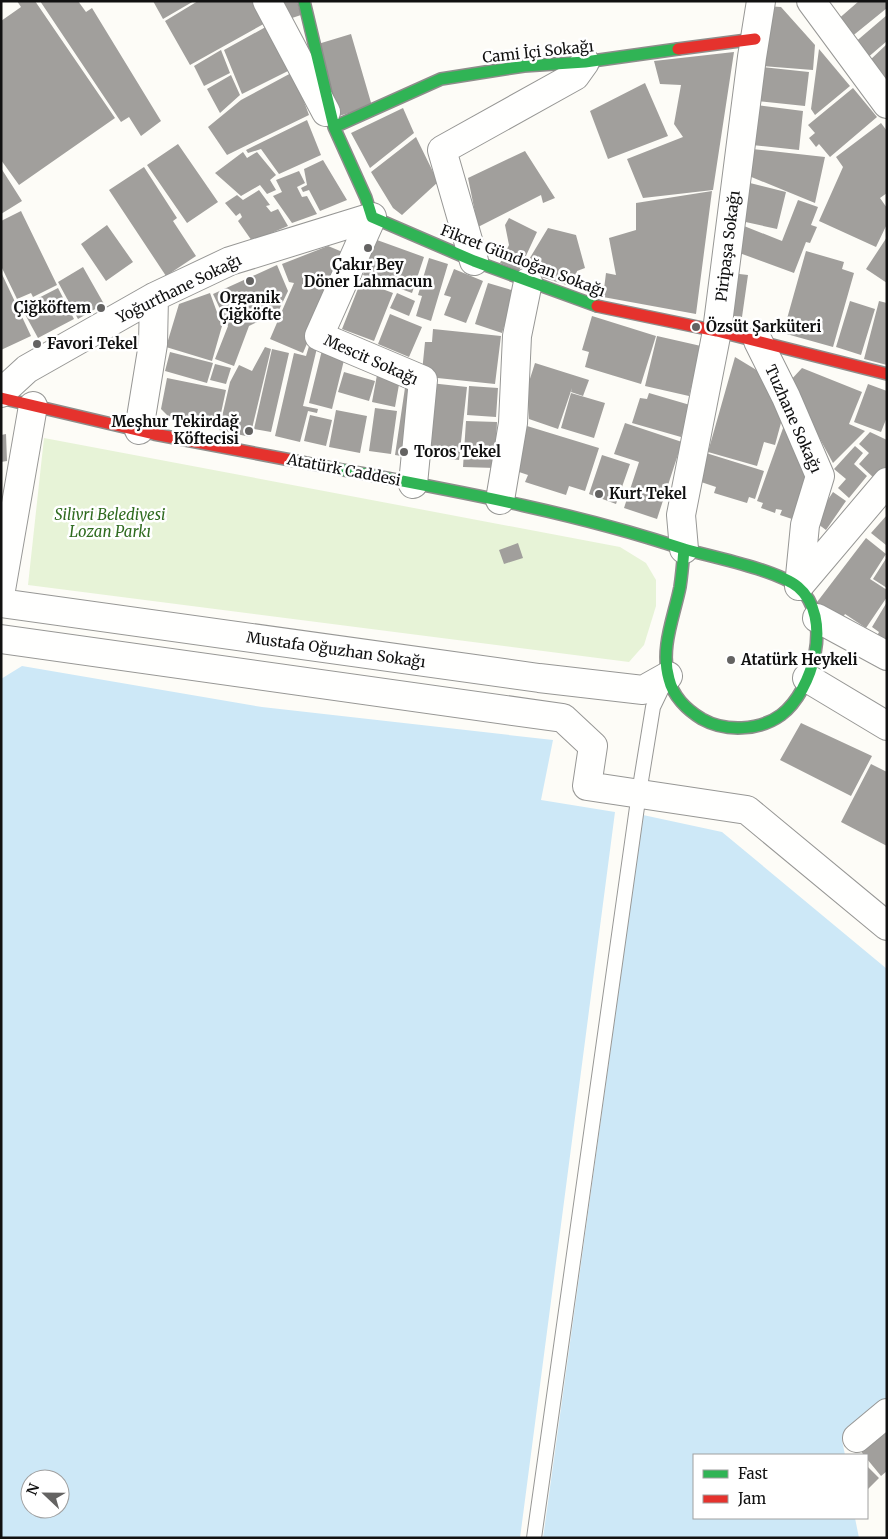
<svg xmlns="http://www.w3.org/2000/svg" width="888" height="1539" font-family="Merriweather,serif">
	<rect width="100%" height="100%" fill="#fdfcf7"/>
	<path fill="#e7f3d7" d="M44,438L620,547L646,563L656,580V606L644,645L629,662L28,585Z"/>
	<path fill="#cde8f7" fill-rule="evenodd" d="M22,666L262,707L553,740L541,800L615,812L520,1538H1V679ZM30,1479H60V1509H30Z
		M643,815L722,832L887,969V1402L842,1440L845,1455H694V1518H855L859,1538H543Z"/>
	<path fill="#a19f9c" d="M17,1H35L115,118L19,185L1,160V21L21,7Z
		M40,1H78L86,12L92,8L161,121L141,136L129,117L121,122Z
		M153,1H194L163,19Z
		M198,1H258L269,21L190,65L165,21Z
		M274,1H297L301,15L283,21Z
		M859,1H886L887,8L850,38L836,21Z
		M765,6L781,7L815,45L813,70L761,66Z
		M887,15V41L866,59L853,44Z
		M271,24L292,69L242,94L224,50Z
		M351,34L372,106L339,116L318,44Z
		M887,44V79L869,61Z
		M819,49L850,86L815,115L811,109Z
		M221,50L230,73L204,86L194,66Z
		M734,52L713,190L643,198L627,159L683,137L674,124L681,85L660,84L654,61Z
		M761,67L809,72L805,106L757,101Z
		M293,72L309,115L227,155L208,127L241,100Z
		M231,75L240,95L220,113L207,89Z
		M645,83L668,136L608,159L590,111Z
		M853,88L877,117L830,157L819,144L816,147L809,138L815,133L808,125Z
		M757,105L803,111L799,150L752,145Z
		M403,108L414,133L370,168L351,133Z
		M307,120L321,155L279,174L261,149L248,153L246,150Z
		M881,123L887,131V193L880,198L887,208V224L876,247L819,221L843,167L836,157Z
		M416,137L438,182L402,215L393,208L371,172Z
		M178,144L218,202L187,223L147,165Z
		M752,149L825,157L815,203L749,176Z
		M525,151L555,198L543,203L541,195L478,227L468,178Z
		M243,152L247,158L257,152L276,175L270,180L276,190L267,194L260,185L241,196L215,173Z
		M323,160L347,200L320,211L309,190L303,192L301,188L307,185L304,169Z
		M144,167L177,218L173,221L196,256L166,276L109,190Z
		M1,168L22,201L1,214Z
		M299,171L305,183L297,187L302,197L307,196L317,214L292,223L273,196L282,192L276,180Z
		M750,183L786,192L777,229L741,221Z
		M259,190L270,205L266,206L271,212L278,209L288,226L252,241L238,221L242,217L240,213L236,216L225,203L237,195L243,200Z
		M712,191L696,314L603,297L606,273L616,275L609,238L636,230V203Z
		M798,200L818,207L811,225L817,227L810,243L806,242L794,273L734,251L744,226L782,241Z
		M21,211L57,285L33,297L31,293L17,299L1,266V221Z
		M509,218L537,232L519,271L500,263L509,245L505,225Z
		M107,225L133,262L106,281L81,244Z
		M548,228L576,235L585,268L577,271L573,287L522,271Z
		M887,237V283L866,269Z
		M377,240L424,257L412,293L363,275L373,244Z
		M328,246L345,253L303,353L270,339L294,283L289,282L282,264Z
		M806,251L844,262L842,269L854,273L833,347L783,333Z
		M429,258L448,264L431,321L416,316L422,296L418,295Z
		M277,265L288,291L278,312L249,326L234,366L215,359L228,326L213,294Z
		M83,267L104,304L78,319L58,282Z
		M454,269L483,281L466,323L444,315L451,297L444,295Z
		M1,272L31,336L1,350Z
		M731,273L748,275L742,317L726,315Z
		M361,281L393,293L374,341L342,329Z
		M488,283L515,291L502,333L475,324Z
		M58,288L74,319L38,338L21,307Z
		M210,293L222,326L212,361L166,347L179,304Z
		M397,293L415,301L409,316L390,308Z
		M850,301L875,309L861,355L836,347Z
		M879,301L887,303V365L864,359Z
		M390,314L422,327L409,357L378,344Z
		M592,316L656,336L641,384L585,367L589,352L582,350Z
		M433,329L501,336L495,384L428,377L422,372L425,342H432Z
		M657,336L701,346L689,396L645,386Z
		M309,346L317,348L303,406L318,409L317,413L308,411L300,442L275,436L294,353L306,356Z
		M265,347L271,349L250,437L219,430L230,382L239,365L252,371Z
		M272,349L289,353L271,432L254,429Z
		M322,350L345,356L332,409L309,403Z
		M170,352L213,363L207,383L165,371Z
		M735,357L763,374L785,408L775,445L764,442L757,466L708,452Z
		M535,363L589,380L583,396L571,392L572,388L558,429L529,419L527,388Z
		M215,364L231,368L226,384L210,380Z
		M802,368L862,392L849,424L865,431L833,463L789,382Z
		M344,372L375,381L369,401L338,392Z
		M377,375L400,379L395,407L372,402Z
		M167,378L226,390L218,427L169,417L161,409Z
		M406,381L416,386L408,457L395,455Z
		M430,383L467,387L459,460L422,456Z
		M868,384L887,391V417L881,432L854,422Z
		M469,386L498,388L496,417L467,415Z
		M571,393L605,403L594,438L561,428Z
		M649,393L690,405L681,437L632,423L640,398L647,399Z
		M375,408L397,411L391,454L369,451Z
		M336,410L367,416L360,453L329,447Z
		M310,415L332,420L326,446L304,441Z
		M787,417L810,466L795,520L780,515L782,510L776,509L775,513L761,508L763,503L757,501Z
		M466,421L497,422L495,468L463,467Z
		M625,423L682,442L657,519L624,508L639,462L614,454Z
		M527,426L599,448L585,491L569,486L566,495L525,482L528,475L513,470Z
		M870,432L887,440V466L875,479L859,464L869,453L859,444Z
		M6,434L7,461L1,462V435Z
		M855,446L863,453L854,464L867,476L849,498L838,488L846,479L834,469Z
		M706,453L764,471L755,499L749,497L747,503L714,493L716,487L698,481Z
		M602,455L630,464L616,504L589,494Z
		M833,492L846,501L826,530L814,521Z
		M887,515V543L886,545L871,533Z
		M866,538L886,554L870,579L887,590V597L866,628L845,614L842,619L814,606Z
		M518,543L523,558L504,564L499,550Z
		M887,557V588L873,579Z
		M887,602V642L877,636L879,632L872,627Z
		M801,723L872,756L851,796L780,760Z
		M871,764L887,772V846L841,822Z
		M887,1421V1471L881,1476L867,1459V1455H864L857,1447Z
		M867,1466L879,1478L867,1490Z"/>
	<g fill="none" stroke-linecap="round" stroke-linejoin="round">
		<defs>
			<path id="lane" d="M534,1538L639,793L653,707L665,682"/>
			<path id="street" d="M267,1L326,112
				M811,1L887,104
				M372,217L319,336L423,380L413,484
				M474,261L442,150L575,76L585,62
				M758,341L786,397L820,476L805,525L799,586
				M1,393L27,369L154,297L230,261L372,217
				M139,430L153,344L154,297
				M500,500L513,423L517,336L528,282
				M684,549L681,515L717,331L752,57L761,1
				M799,586L887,482
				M1,590L33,406
				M1,603L539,678L643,690L668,676
				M817,618L887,656
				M1,639L563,718L593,746L587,786L747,810L887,926
				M807,678L887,726
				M857,1438L887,1413"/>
			<path id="fast" d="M304,1L334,127L366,198L372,217L474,261L597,306
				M334,127L441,79L524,66L585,62L678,49
				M296,461C426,486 558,507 684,549
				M684,549C713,557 777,570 798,587C834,617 813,691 781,715C759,731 725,732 702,719C687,710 673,696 669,679C660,648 674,617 680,587C682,574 683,561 684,549Z"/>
			<path id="jam" d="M678,49L755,39
				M597,306L717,331L887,374
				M1,398L154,434L296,461"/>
		</defs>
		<use href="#lane" stroke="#979795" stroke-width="16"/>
		<use href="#street" stroke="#979795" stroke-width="30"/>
		<use href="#fast" stroke="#8e8d8b" stroke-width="14"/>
		<use href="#jam" stroke="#8e8d8b" stroke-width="14"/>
		<use href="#lane" stroke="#fffffe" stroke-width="14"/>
		<use href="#street" stroke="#fffffe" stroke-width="28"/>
		<use href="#fast" stroke="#30b455" stroke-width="11"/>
		<use href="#jam" stroke="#e5322d" stroke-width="11"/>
	</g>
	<g fill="#646362" stroke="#fff" stroke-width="2">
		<circle cx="368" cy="248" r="5"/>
		<circle cx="250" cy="281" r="5"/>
		<circle cx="101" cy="308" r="5"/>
		<circle cx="696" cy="327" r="5"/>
		<circle cx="37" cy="344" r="5"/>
		<circle cx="249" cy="431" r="5"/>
		<circle cx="404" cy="452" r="5"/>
		<circle cx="599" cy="494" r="5"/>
		<circle cx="731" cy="660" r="5"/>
	</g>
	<g text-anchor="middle" stroke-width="5" stroke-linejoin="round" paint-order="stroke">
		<g font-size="15" fill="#111" stroke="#fff">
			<text transform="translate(538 52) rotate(-6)" y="5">Cami İçi Sokağı</text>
			<text transform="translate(728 246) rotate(-83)" y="5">Piripaşa Sokağı</text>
			<text transform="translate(523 261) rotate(21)" y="5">Fikret Gündoğan Sokağı</text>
			<text transform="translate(179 289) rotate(-26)" y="5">Yoğurthane Sokağı</text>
			<text transform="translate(371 360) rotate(24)" y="5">Mescit Sokağı</text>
			<text transform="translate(793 419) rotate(66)" y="5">Tuzhane Sokağı</text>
			<text transform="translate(344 470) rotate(11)" y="5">Atatürk Caddesi</text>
			<text transform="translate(336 650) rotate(8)" y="5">Mustafa Oğuzhan Sokağı</text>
		</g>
		<g font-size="15" font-weight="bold" fill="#111" stroke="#fff" text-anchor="start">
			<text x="368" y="270" text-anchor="middle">Çakır Bey<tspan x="368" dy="17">Döner Lahmacun</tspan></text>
			<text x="250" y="303" text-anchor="middle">Organik<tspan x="250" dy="17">Çiğköfte</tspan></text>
			<text x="91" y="313" text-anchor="end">Çiğköftem</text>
			<text x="706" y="332">Özsüt Şarküteri</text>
			<text x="47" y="349">Favori Tekel</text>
			<text x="239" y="427" text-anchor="end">Meşhur Tekirdağ<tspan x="239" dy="17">Köftecisi</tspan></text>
			<text x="414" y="457">Toros Tekel</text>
			<text x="609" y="499">Kurt Tekel</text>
			<text x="741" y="665">Atatürk Heykeli</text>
		</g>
		<g font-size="15" font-style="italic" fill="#2f6b1f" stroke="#fff">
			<text x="110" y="520">Silivri Belediyesi<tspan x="110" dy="17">Lozan Parkı</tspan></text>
		</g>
	</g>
	<rect width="888" height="1539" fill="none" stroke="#111111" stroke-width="5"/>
	<rect x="693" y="1454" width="175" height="65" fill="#ffffff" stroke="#a0a0a0"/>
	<rect x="703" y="1470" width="25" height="8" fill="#30b455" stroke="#a0a0a0"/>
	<text x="738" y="1479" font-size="15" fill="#111111">Fast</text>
	<rect x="703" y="1495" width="25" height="8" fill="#e5322d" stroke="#a0a0a0"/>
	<text x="738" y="1504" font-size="15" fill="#111111">Jam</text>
	<g transform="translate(45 1494) rotate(292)"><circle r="24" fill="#ffffff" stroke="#a0a0a0"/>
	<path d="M0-4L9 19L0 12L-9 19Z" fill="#646362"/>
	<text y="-8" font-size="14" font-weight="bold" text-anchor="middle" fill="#111111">N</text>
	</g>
</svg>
